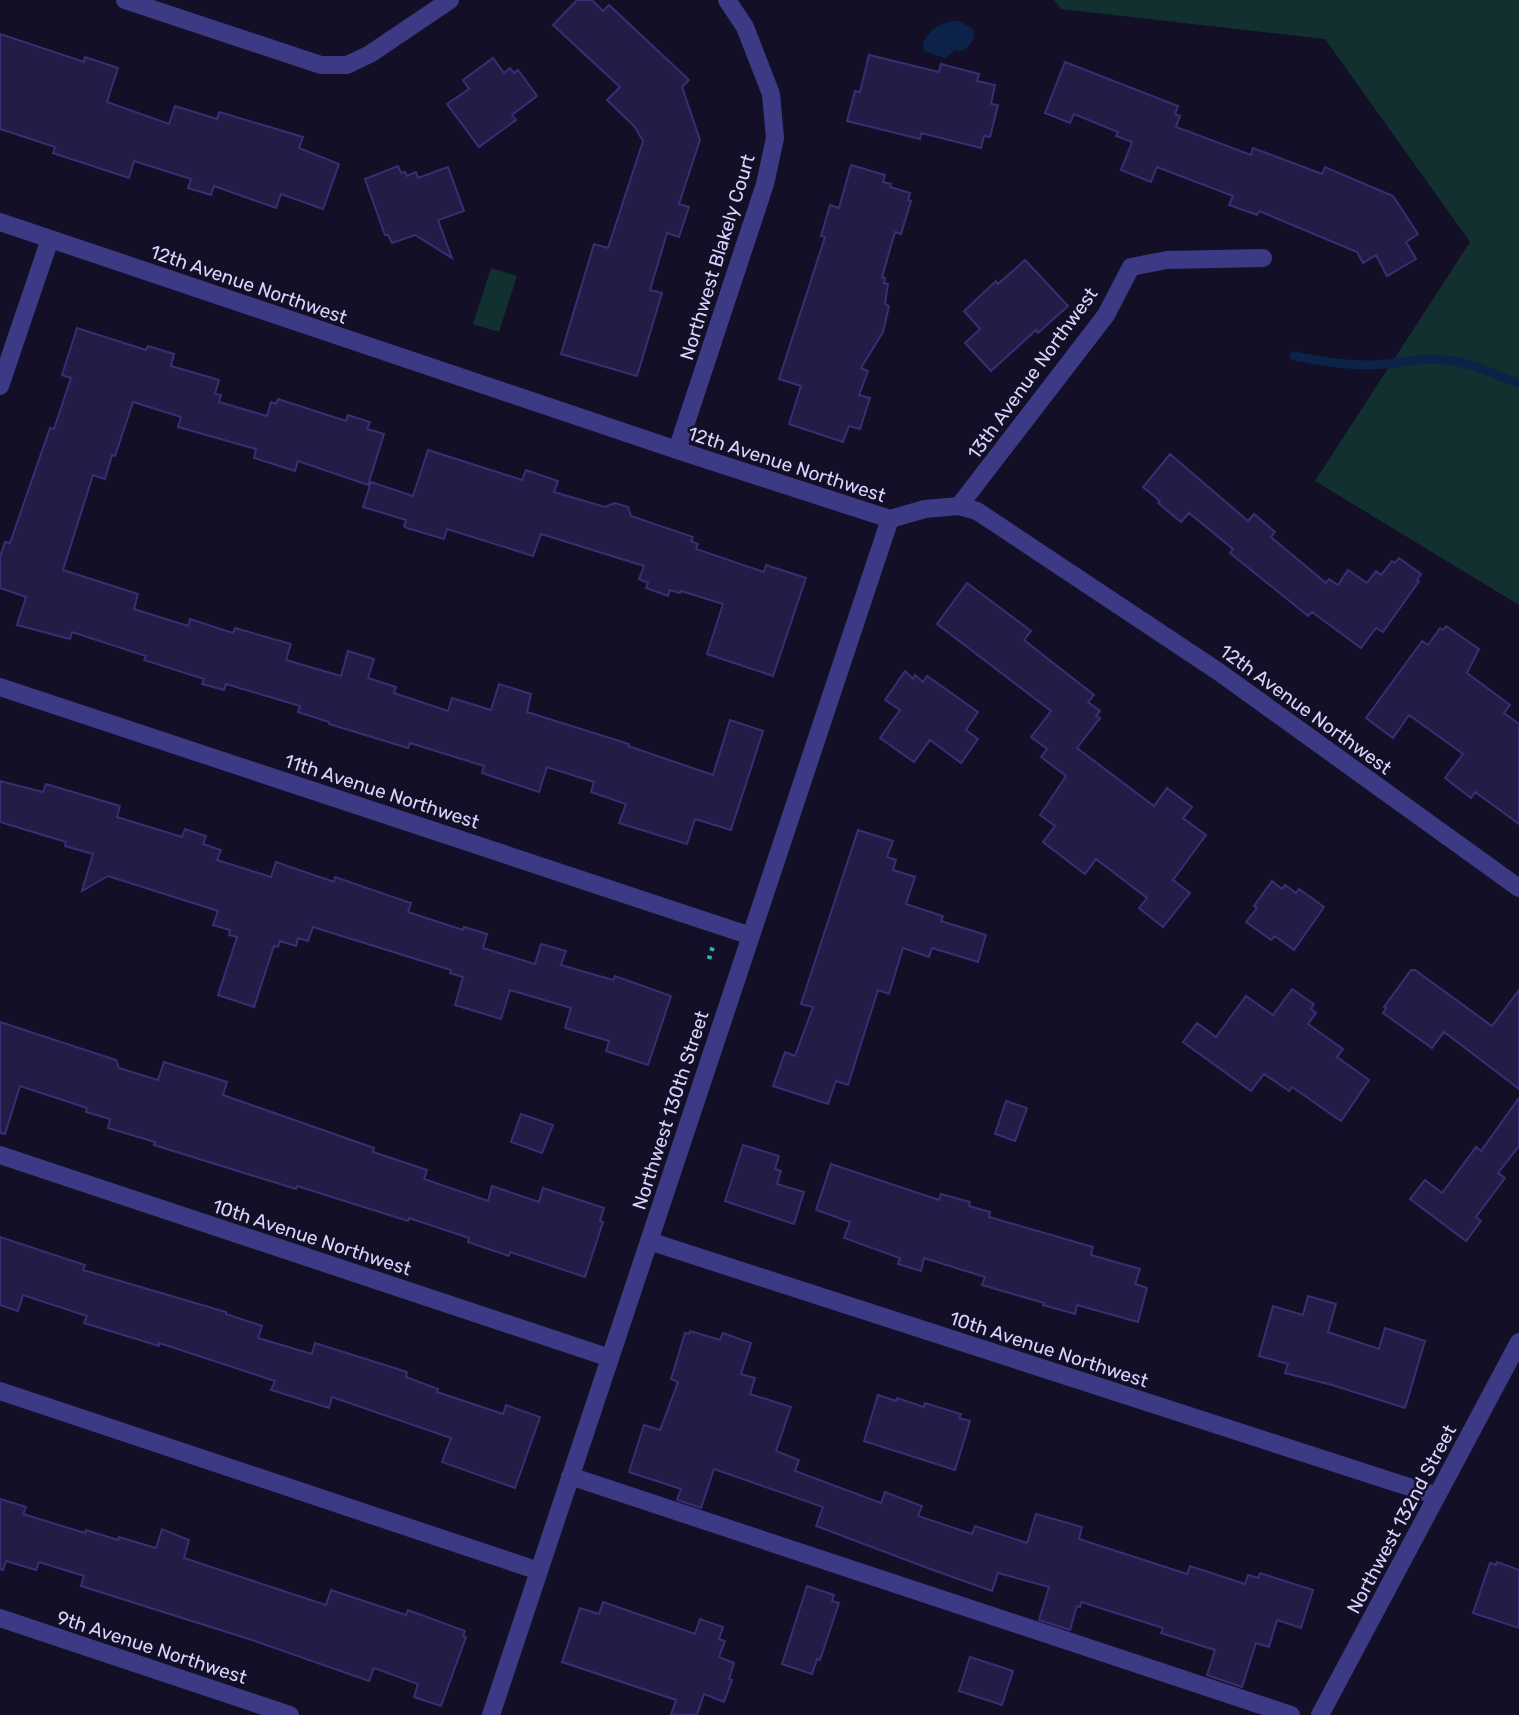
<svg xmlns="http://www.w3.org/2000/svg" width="1519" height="1715" font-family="Rubik,sans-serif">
	<rect width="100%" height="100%" fill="#130f26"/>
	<path fill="#12302f" d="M1054,0H1519V605L1315,481L1470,242L1325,39L1061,9Z
		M491,268L517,276L499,332L473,324Z"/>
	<path fill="#0c2248" d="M959,21L973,29C977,39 970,46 962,51L955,50L945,58L924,51L923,43C930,28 942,21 959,21Z"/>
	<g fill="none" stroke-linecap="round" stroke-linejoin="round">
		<path stroke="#0c2248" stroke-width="9" d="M1294,356C1325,362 1355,367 1387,364C1409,361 1429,357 1452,361C1476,364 1496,376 1519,383"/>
	</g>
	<path fill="#241b47" stroke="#3b2d73" stroke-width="2" d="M577,0H592L603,11L609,5L689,80L682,87L700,140L679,204L689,207L679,237L667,233L650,290L662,293L637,376L561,354L594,244L608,248L643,141L635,127L607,100L620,87L553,25Z
		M0,34L84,62L85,57L118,68L107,102L169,124L175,106L217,119L219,112L303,137L299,148L339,164L323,209L281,194L276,208L214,186L211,195L188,188L191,179L134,161L129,178L53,153L55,147L0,129Z
		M869,55L939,72L941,64L979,74L977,81L995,85L991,104L998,105L990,137L984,136L981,148L921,133L920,139L847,121L855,91L860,92Z
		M493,58L504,73L510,68L514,73L518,70L537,96L512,115L516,120L479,147L447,104L469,89L463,80Z
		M1065,62L1178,106L1175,114L1180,116L1176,127L1251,155L1253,148L1322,174L1325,167L1393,196L1418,234L1406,242L1416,259L1387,276L1376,255L1363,263L1357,252L1259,211L1257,215L1229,205L1233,196L1157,167L1151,182L1121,170L1132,142L1116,136L1118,132L1074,114L1070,123L1045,113Z
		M851,165L885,175L883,182L891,184L890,187L910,193L908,200L911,201L901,234L895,232L882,277L885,278L884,283L888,284L885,304L889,306L883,332L861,368L868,371L859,395L870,398L860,429L849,426L843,442L789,424L801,386L779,379L825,237L821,236L830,205L839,208Z
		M398,166L401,173L405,172L407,176L416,172L418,178L448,167L464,211L438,220L452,258L415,235L392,243L388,235H385L365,179Z
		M1025,260L1068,306L1038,333L1036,330L991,371L965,343L980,329L964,311L996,281L998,284Z
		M77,328L146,350L148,346L174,354L171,366L219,380L215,394L221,395L219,402L267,416L271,402L276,404L278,399L346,421L348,415L370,422L367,429L384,434L368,485L298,461L295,471L254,458L256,449L178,427L181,417L133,402L115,456L112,455L105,479L93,475L63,570L138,594L134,609L188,626L190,619L233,633L235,628L291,644L286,660L341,676L348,651L374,659L368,678L396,687L394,693L448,711L452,698L491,710L499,684L531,694L527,712L629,744L628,746L713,775L730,720L763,731L731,830L695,819L687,844L619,823L626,804L591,792L594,782L547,767L539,792L482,773L484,766L410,743L408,748L329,724V722L298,712L300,706L226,684L224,690L202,684L204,679L144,660L146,656L72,632L70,639L17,625L26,597L0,588V557L5,542L10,543L50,428L54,429L71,378L62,375Z
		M428,450L522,480L526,470L558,481L554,492L605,507L615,503L628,507L631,516L693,537L691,541L698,544L696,549L764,572L766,565L806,578L773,676L707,654L723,604L681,591L680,593L670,590L668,596L646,588L648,583L639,579L644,566L541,534L533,556L447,529L444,539L407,528L404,526L406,520L363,507L371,482L413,496Z
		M1170,454L1248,521L1254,514L1275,532L1271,537L1326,583L1329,579L1338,585L1348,570L1367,583L1376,571L1381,575L1392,561L1395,563L1399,558L1421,574L1417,580L1419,581L1383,632L1376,628L1361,648L1312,612L1308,616L1230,553L1233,549L1189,513L1181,522L1158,503L1160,501L1143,487Z
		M967,583L1031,631L1024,640L1094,695L1088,702L1100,711L1096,716L1100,718L1077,748L1154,806L1167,788L1192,807L1183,818L1206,835L1173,880L1190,893L1163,927L1139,908L1147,898L1096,859L1085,874L1043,842L1055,826L1040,815L1066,776L1041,757L1047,749L1031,737L1051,711L937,624Z
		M1446,626L1479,649L1467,673L1510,705L1504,713L1519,724V824L1475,792L1471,798L1445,778L1463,754L1409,715L1393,738L1366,718L1422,641L1428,645L1440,628L1443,630Z
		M905,671L913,679L915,675L923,682L927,676L978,712L966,730L978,739L961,763L930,740L914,762L880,738L900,710L885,700Z
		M0,781L43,792L46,784L120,806L117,817L182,837L185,829L206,836L203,844L221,850L217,860L271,877L276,862L334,882L335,877L411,903L408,912L463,930L464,927L487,934L483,948L535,964L541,944L566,951L561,965L613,980L615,976L671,996L648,1065L606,1051L609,1041L565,1028L571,1008L510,990L501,1019L455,1005L463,977L450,973L451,970L313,927L308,941L298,938L296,946L280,941L278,947L274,946L254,1007L218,995L237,937L229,935L230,930L213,925L218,911L108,876L82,891L93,854L65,846L66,842L0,822Z
		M858,830L893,841L887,857L896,860L893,870L915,877L906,904L943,916L941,921L986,935L978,962L932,948L929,957L903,948L889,994L878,990L848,1085L836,1081L828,1104L773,1086L785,1052L795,1056L813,1007L801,1004Z
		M1272,881L1282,889L1285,885L1296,893L1299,889L1324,907L1294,950L1275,936L1271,940L1246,922L1257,908L1254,906Z
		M1411,970H1415L1492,1026L1519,990V1089L1444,1032L1432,1048L1383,1013L1386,1008L1384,1007Z
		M1292,989L1314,1004L1311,1009L1316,1013L1308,1024L1343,1049L1337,1057L1369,1080L1341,1121L1292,1087L1289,1091L1264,1074L1251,1091L1183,1042L1197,1023L1216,1037L1246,996L1273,1015Z
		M0,1022L116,1060L119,1068L158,1080L164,1062L227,1082L223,1095L374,1148L373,1152L427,1170L424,1179L488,1201L492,1186L539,1202L543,1188L604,1208L600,1221L603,1222L585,1277L510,1252L509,1256L468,1242L469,1238L409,1218L408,1221L297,1186L296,1189L154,1145L155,1142L108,1128L110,1119L86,1112L87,1108L20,1086L5,1134L0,1133Z
		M1519,1098V1146L1498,1173L1505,1178L1476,1217L1481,1221L1466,1241L1410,1199L1425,1180L1442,1193L1476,1147L1481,1151Z
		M1006,1101L1027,1108L1015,1141L995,1134Z
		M521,1114L553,1125L542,1153L511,1142Z
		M743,1145L779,1156L775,1169L781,1171L777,1184L804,1192L794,1224L725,1201Z
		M831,1164L939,1200L941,1194L970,1202L969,1206L990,1212L989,1217L1093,1247L1091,1255L1140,1269L1135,1284L1147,1288L1138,1322L1077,1305L1075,1314L1043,1305L1044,1303L982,1285L985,1277L924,1258L921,1271L898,1264L900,1258L844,1238L850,1222L816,1210Z
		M0,1237L85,1265L83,1270L226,1312V1314L262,1326L258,1338L312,1354L315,1343L407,1372L406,1377L438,1389L437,1392L503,1414L506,1405L540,1417L515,1488L442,1462L451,1438L332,1397L329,1408L271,1390L275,1381L159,1343V1346L84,1323L87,1316L23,1295L18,1311L0,1305Z
		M1308,1296L1336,1304L1328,1332L1379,1349L1385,1328L1425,1341L1405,1408L1332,1385L1285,1373L1288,1364L1259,1356L1273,1306L1303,1315Z
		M690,1331L720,1340L723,1333L751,1343L741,1374L755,1378L750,1394L791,1407L776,1451L799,1460L795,1471L881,1503L885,1492L922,1506L918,1516L972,1534L975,1526L1027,1543L1036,1514L1082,1527L1079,1539L1187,1574L1190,1566L1245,1584L1248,1575L1258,1578L1260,1573L1313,1590L1301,1628L1277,1620L1269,1647L1256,1643L1242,1687L1207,1675L1215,1650L1161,1633L1163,1628L1081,1602L1080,1607L1077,1606L1070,1630L1039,1620L1049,1587L998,1573L992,1591L933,1570L816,1526L823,1507L714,1469L701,1508L677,1500L681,1489L629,1472L644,1425L660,1430L678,1382L671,1379L676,1363L685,1333L689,1334Z
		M878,1395L896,1401L897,1398L924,1407L925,1403L961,1414L959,1418L970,1421L955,1470L864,1441Z
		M0,1499L26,1507L23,1514L85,1533L86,1530L118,1540L119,1537L156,1548L162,1529L189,1540L184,1558L235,1575L326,1605L331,1590L406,1615L408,1610L465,1631L463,1636L466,1637L441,1706L414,1697L418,1684L374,1668L369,1681L252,1640L81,1586L84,1576L39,1562L36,1570L6,1561L3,1570L0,1569Z
		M1497,1562L1519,1570V1628L1473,1613L1490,1563L1496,1565Z
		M807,1586L834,1595L832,1601L839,1603L820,1660L817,1659L812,1674L782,1664Z
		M603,1602L695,1634L700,1619L723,1627L719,1639L725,1641L719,1657L734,1663L729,1679L732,1680L724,1702L704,1694L697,1715H671L676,1700L562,1662L580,1608L599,1614Z
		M970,1657L1013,1671L1002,1705L959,1691Z"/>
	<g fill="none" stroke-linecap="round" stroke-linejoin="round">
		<path stroke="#2fb8b0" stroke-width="4.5" stroke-dasharray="3.5 5" stroke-linecap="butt" d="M709,959L713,946"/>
		<path stroke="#3d3a85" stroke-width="18" d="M125,0L321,65H347L370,54L450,0
			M0,222L677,450L890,519L925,509L959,506L977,511L1219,672L1519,888
			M0,386L50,239
			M677,450L765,184L775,138L771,94L745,27L727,0
			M959,506L1106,315L1131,267L1167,260L1263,258
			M0,687L751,936
			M0,1155L610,1358
			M649,1241L1437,1496
			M0,1391L539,1571
			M570,1476L1291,1715
			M0,1618L290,1715
			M491,1715L890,519
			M1320,1715L1519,1342"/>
	</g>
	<g text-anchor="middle" stroke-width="5" stroke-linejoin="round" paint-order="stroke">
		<g font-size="19" fill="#d9d4ff" stroke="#130f26">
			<text transform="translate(717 257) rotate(-73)" y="7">Northwest Blakely Court</text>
			<text transform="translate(249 284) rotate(19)" y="7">12th Avenue Northwest</text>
			<text transform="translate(1032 373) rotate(-54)" y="7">13th Avenue Northwest</text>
			<text transform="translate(787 464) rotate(18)" y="7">12th Avenue Northwest</text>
			<text transform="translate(1306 709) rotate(36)" y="7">12th Avenue Northwest</text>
			<text transform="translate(382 791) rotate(18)" y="7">11th Avenue Northwest</text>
			<text transform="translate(670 1110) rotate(-72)" y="7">Northwest 130th Street</text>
			<text transform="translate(312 1237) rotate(18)" y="7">10th Avenue Northwest</text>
			<text transform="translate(1049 1349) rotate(18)" y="7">10th Avenue Northwest</text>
			<text transform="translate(1401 1519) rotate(-62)" y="7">Northwest 132nd Street</text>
			<text transform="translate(152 1647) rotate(18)" y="7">9th Avenue Northwest</text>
		</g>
	</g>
</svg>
